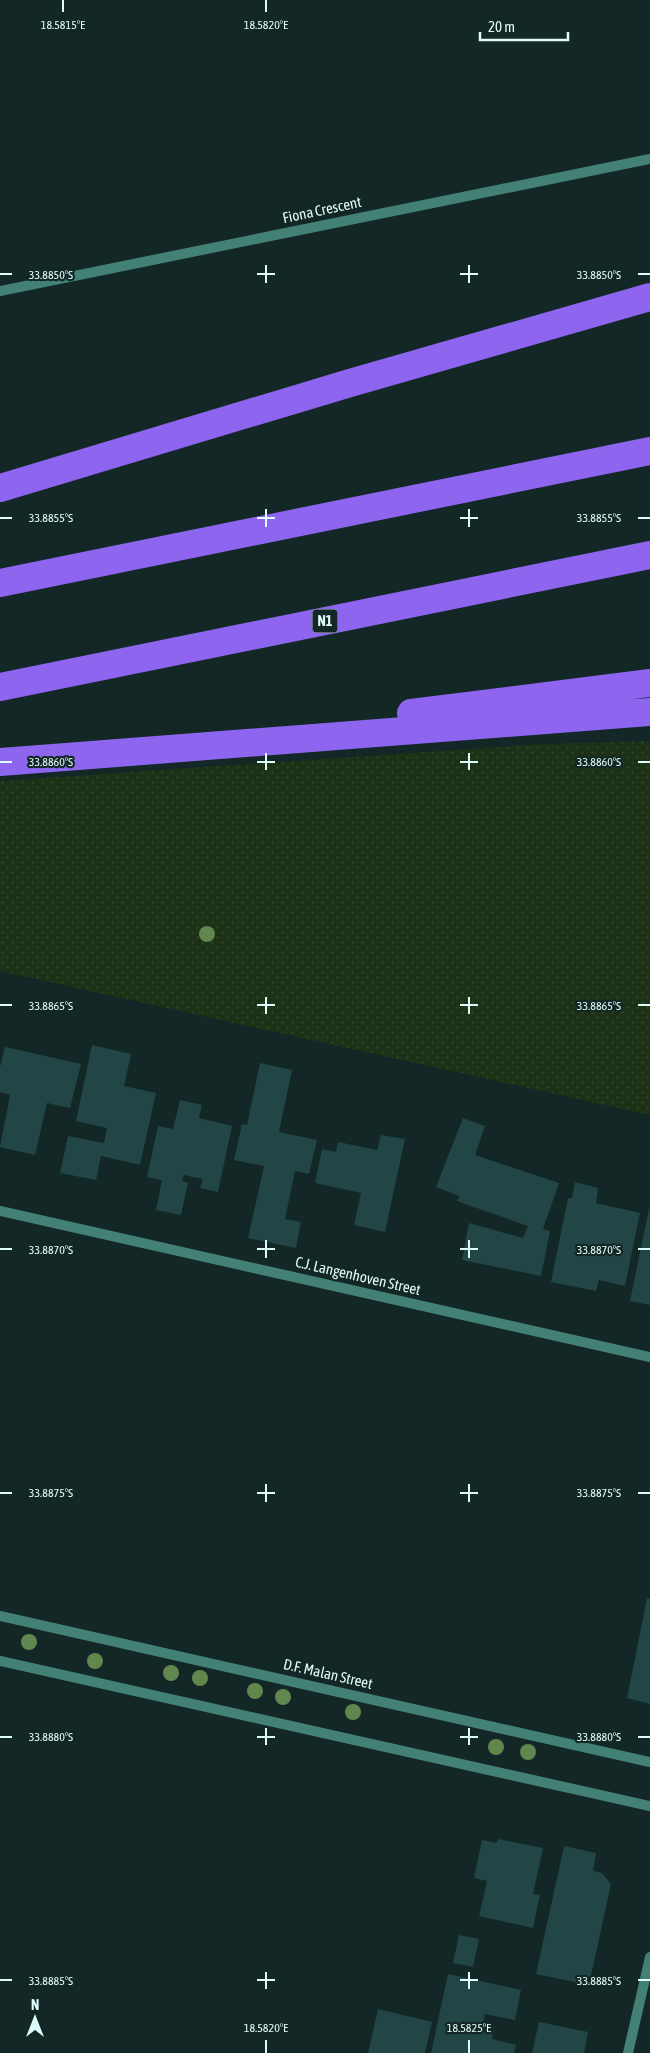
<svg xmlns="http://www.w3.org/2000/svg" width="650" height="2053" font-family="'Asap Condensed',sans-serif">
	<defs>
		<pattern id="grass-dots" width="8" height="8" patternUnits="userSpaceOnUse" patternTransform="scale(1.25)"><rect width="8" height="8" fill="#1d3116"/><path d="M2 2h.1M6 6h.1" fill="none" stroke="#33462d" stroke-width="1.8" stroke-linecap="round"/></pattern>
	</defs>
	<rect width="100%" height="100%" fill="#132726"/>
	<path fill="url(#grass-dots)" d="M650,741V1115L0,971V781L543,744Z"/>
	<path fill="#214645" d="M92,1045L131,1054L124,1086L156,1093L140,1165L101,1156L96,1180L60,1173L68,1136L104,1143L107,1128L76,1121Z
		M5,1047L81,1064L70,1108L47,1103L35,1155L0,1147L10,1095L0,1092V1067Z
		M260,1063L292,1070L279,1132L317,1140L309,1174L295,1171L285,1219L301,1222L296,1248L248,1238L264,1166L234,1160L242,1124L247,1125Z
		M180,1100L202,1105L199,1118L232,1126L218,1192L200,1188L203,1179L184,1175L182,1181L188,1183L181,1215L156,1210L162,1180L147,1177L158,1126L173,1129Z
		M463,1118L485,1126L475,1155L559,1183L543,1229L550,1231L541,1276L462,1260L469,1223L523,1238L528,1226L457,1201L459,1196L436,1187Z
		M381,1135L405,1139L385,1232L354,1225L361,1193L315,1183L322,1149L336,1152L338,1142L377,1150Z
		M575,1182L598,1188L596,1203L640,1213L625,1286L599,1280L596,1291L551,1282L568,1198H572Z
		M649,1209H650V1305L630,1301Z
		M647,1598L650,1599V1704L627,1698Z
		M498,1839L543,1848L533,1894L540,1895L533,1928L479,1916L487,1881L474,1878L482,1840L497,1843Z
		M564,1846L596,1853L593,1871L602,1873L611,1884L589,1985L536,1974Z
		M459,1935L479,1939L473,1967L453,1963Z
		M448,1974L521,1990L515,2020L485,2014L482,2027L494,2030L492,2039L516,2045L514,2053H431Z
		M378,2009L432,2022L425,2053H368Z
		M539,2022L588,2032L584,2053H532Z"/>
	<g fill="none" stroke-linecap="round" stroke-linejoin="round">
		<path stroke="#438175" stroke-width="10" d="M0,291L650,159
			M0,1211L650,1357
			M0,1616L650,1762
			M0,1661L650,1806
			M628,2053L650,1957"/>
		<path stroke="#8d65ef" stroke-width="28" d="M0,488L350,383L650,297
			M0,583L650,451
			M0,687L650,555
			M411,713L650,683
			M0,762L650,712"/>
	</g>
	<g fill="#61874e">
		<circle cx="207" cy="934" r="8"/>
		<circle cx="29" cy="1642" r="8"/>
		<circle cx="95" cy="1661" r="8"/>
		<circle cx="171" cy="1673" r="8"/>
		<circle cx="200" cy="1678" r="8"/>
		<circle cx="255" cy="1691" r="8"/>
		<circle cx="283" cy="1697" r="8"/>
		<circle cx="353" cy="1712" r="8"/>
		<circle cx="496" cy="1747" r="8"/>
		<circle cx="528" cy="1752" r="8"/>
	</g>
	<path fill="none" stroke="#ddfbf8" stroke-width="2" d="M63,0V12M266,0V12M266,265V283M469,265V283M0,274H12M257,274H275M460,274H478M638,274H650M266,509V527M469,509V527M0,518H12M257,518H275M460,518H478M638,518H650M266,753V770M469,753V770M0,762H12M257,762H275M460,762H478M638,762H650M266,997V1014M469,997V1014M0,1005H12M257,1005H275M460,1005H478M638,1005H650M266,1240V1258M469,1240V1258M0,1249H12M257,1249H275M460,1249H478M638,1249H650M266,1484V1502M469,1484V1502M0,1493H12M257,1493H275M460,1493H478M638,1493H650M266,1728V1745M469,1728V1745M0,1737H12M257,1737H275M460,1737H478M638,1737H650M266,1972V1989M469,1972V1989M0,1980H12M257,1980H275M460,1980H478M638,1980H650M266,2040V2053M469,2040V2053"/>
	<g text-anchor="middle" stroke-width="4.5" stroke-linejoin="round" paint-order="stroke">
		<rect fill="#132726" stroke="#a0bbb9" stroke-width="1" x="312.5" y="609.5" width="25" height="23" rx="4"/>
		<g font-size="14" font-weight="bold" fill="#ddfbf8">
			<text x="325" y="626">N1</text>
		</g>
		<g font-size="15" fill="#ddfbf8" stroke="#132726">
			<text transform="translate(322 210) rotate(-12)" y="5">Fiona Crescent</text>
			<text transform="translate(358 1276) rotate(13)" y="5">C.J. Langenhoven Street</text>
			<text transform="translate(328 1674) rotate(13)" y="5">D.F. Malan Street</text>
		</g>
	</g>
	<g font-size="12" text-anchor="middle" fill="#ddfbf8" stroke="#132726" stroke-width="4.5" stroke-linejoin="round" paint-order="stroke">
		<text x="63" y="29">18.5815°E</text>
		<text x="266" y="29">18.5820°E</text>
		<text x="51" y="279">33.8850°S</text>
		<text x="599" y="279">33.8850°S</text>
		<text x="51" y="522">33.8855°S</text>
		<text x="599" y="522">33.8855°S</text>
		<text x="51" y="766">33.8860°S</text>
		<text x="599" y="766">33.8860°S</text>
		<text x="51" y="1010">33.8865°S</text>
		<text x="599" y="1010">33.8865°S</text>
		<text x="51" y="1254">33.8870°S</text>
		<text x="599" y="1254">33.8870°S</text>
		<text x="51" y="1497">33.8875°S</text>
		<text x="599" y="1497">33.8875°S</text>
		<text x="51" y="1741">33.8880°S</text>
		<text x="599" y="1741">33.8880°S</text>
		<text x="51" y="1985">33.8885°S</text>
		<text x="599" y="1985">33.8885°S</text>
		<text x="266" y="2032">18.5820°E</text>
		<text x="469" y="2032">18.5825°E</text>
	</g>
	<g transform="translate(35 2018)" stroke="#132726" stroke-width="4" paint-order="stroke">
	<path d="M0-4L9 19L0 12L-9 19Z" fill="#ddfbf8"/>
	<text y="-8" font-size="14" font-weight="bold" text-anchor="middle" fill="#ddfbf8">N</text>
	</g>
	<path d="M480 32v8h88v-8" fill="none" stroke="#ddfbf8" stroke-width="2.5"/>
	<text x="488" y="32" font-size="15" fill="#ddfbf8" stroke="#132726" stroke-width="4" paint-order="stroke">20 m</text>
</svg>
